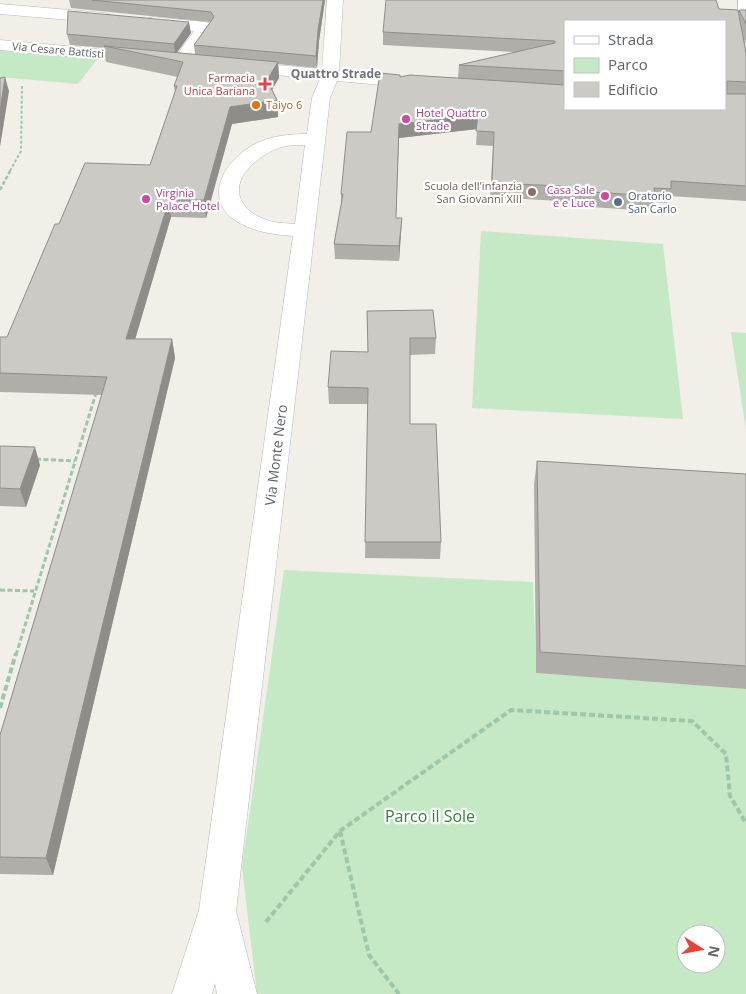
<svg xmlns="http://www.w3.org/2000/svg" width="746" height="994" font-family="'Open Sans',sans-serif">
	<rect width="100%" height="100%" fill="#f1efe8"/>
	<path fill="#c5e8c5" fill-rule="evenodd" d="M0,49L99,57L78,84L0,77Z
		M481,231L663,244L683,419L472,408Z
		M731,332L746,333V430Z
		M284,570L533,582L536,673L746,689V994H257L242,867ZM686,934H716V964H686Z"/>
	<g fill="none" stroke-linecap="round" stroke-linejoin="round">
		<defs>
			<path id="minor" d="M327,0H343L339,71L416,78L422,79L425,83L422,87L416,88L337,81L330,98L236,911L257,994H217L215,983L212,994H172L199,910L293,236C278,235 262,233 248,227C200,208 218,164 255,144C271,136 289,134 307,134L312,98L320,79L242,72L236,71L233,67L236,63L242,62L322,69ZM305,145L295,224C284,223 273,223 264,219C237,209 230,185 252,165C260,157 271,150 282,147C289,145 298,145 305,145Z
				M738,0H746V16L740,14L738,11Z
				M0,4L105,13L111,15L113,18L111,21L105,23L0,14Z
				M153,17L205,22L211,24L213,27L187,66L181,67L175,66L172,62L194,31L147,25L145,22L147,19Z
				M0,40L142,53L148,54L151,58L148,62L142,63L0,50Z"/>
		</defs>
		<use href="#minor" stroke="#b5b8bc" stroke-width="1"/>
		<path stroke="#9cc7a9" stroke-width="2" stroke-dasharray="3 2" stroke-linecap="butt" d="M10,171L21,151L22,86"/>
		<path stroke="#9cc7a9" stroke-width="2.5" stroke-dasharray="4 2" stroke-linecap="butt" d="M0,190L11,169"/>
		<path stroke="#9cc7a9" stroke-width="3" stroke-dasharray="5 2.5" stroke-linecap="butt" d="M36,459L75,461
			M0,590L34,591
			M16,655L96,393"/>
		<path stroke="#9cc7a9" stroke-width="4" stroke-dasharray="6 3" stroke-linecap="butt" d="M0,708L16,653
			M340,831L369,955L399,994
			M266,922L340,831L511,710L692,721L726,754L730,796L746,823"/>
		<use href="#minor" fill="#fff" fill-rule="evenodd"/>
	</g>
	<path fill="#afaea9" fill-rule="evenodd" d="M69,0H325L319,41L317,68L278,64L279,78L272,90L277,100L278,117L232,124L206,218L171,217L135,339H172L175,358L53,875L0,874V735L102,395L0,392V337H7L59,224L150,165L175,93L174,86L178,77L106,62L104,48L70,45L67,34L191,33L177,53L195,54L194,45L210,22L71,8Z
		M719,9L738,11L739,10H746V44L744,39L746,53V201L670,196L668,203L654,202L652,211L559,205V201L490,197L493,146L476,145L477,129L399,138L396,218L401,233L399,261L335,259L334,244L341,205V194L371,132L400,77L458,78L459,65L515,52L383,45V32ZM565,21L725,109H565Z
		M367,311L436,338L435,354L410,355V424L441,542L440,559L365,558L368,404H329L328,387L368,352Z
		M0,446L40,465L26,507L0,506Z
		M537,461L746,474V689L536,673L534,484Z"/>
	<path fill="#8f8d8a" d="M323,0H325L319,41L317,68L316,56L318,30Z
		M189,22L191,33L175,55L174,44Z
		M278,62L279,78L268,96L267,80Z
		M5,77L9,91L0,147V111Z
		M277,100L278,117L232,124L206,218L204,200L230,107Z
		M478,115L477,129L399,138V124Z
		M169,200L171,217L130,357L126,339Z
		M402,218L401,233L399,261V246Z
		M172,339L175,358L53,875L46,858Z
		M35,447L40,465L26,507L20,489Z"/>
	<path fill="#cccac5" stroke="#8f8d8a" d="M92,0H323L318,30L316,56L194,45L214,17L211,12Z
		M386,0H716L719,9L738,10L746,53V82L727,81V94H746V186L671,181V189L654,188L655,196L561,190V186L492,183L494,132L476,131L478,115L399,124L396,218H402L399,246L334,244L343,194H341L347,132H371L380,73L400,75V77L410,75L565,85V109H725V21H565V71L459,65L555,43V41L383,32Z
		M739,10H746V24Z
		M68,11L189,22L174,44L67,34Z
		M104,46L278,62L267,80L277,100L230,107L204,200H169L126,339H172L46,858L0,857V735L107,377L0,373V337H7L55,224H59L85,163L150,165L177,86H174L183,62Z
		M5,77L0,111V78Z
		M433,310L436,338H410V424H436L441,542H365L368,388L328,387L331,351L368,352L367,311Z
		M0,446L35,447L20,489L0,488Z
		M537,461L746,474V666L540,652Z"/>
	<path fill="#e0444e" stroke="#fff" stroke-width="2" d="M262.5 76.5h5v5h5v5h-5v5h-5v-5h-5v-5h5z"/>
	<circle fill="#e8710a" stroke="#fff" stroke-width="2" cx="256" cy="105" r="5"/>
	<g fill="#d1479c" stroke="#fff" stroke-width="2">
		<circle cx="406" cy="119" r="5"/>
		<circle cx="605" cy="196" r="5"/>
		<circle cx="146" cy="199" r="5"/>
	</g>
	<circle fill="#8d6e63" stroke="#fff" stroke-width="2" cx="532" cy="192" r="5"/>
	<circle fill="#5c6f8a" stroke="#fff" stroke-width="2" cx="618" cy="202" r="5"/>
	<g text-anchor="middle" stroke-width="4.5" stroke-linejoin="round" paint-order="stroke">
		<g font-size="11" fill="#5f6368" stroke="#fff">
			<text transform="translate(58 50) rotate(5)" y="4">Via Cesare Battisti</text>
		</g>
		<g font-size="11" fill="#be3a42" stroke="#fff" text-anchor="end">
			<text x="255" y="82">Farmacia<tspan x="255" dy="13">Unica Bariana</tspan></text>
		</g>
		<g font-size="11" fill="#c56008" stroke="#fff" text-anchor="start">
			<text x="266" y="109">Taiyo 6</text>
		</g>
		<g font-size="11" fill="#b23c85" stroke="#fff" text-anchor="start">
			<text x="416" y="117">Hotel Quattro<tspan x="416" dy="13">Strade</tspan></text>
			<text x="595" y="194" text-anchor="end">Casa Sale<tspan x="595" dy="13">e e Luce</tspan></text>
			<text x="156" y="197">Virginia<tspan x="156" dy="13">Palace Hotel</tspan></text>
		</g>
		<g font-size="11" fill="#785e54" stroke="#fff" text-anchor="end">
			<text x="522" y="190">Scuola dell'infanzia<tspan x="522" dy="13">San Giovanni XIII</tspan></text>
		</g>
		<g font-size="11" fill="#4e5e75" stroke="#fff" text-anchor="start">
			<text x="628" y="200">Oratorio<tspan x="628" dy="13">San Carlo</tspan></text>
		</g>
		<g font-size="12" font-weight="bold" fill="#70757a" stroke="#fff">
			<text x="336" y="78">Quattro Strade</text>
		</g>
		<g font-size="14" fill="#5f6368" stroke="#fff">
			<text transform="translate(276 455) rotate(-83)" y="5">Via Monte Nero</text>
		</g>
		<g font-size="16" fill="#348238" stroke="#fff">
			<text x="430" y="822">Parco il Sole</text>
		</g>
	</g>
	<rect x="564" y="20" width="162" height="90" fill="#ffffff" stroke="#bfc1c3"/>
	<rect x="574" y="36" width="25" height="8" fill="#ffffff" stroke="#bfc1c3"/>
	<text x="608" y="45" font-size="15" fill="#5f6368">Strada</text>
	<rect x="574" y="58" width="25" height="15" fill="#c5e8c5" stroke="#bfc1c3"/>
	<text x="608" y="70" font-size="15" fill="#5f6368">Parco</text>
	<rect x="574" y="82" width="25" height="15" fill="#cccac5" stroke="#bfc1c3"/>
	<text x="608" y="95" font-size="15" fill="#5f6368">Edificio</text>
	<g transform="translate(701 949) rotate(101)"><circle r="24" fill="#ffffff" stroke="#bfc1c3"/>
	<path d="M0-4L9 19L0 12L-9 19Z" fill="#ea4335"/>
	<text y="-8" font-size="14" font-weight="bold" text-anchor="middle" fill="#5f6368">N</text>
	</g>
</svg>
